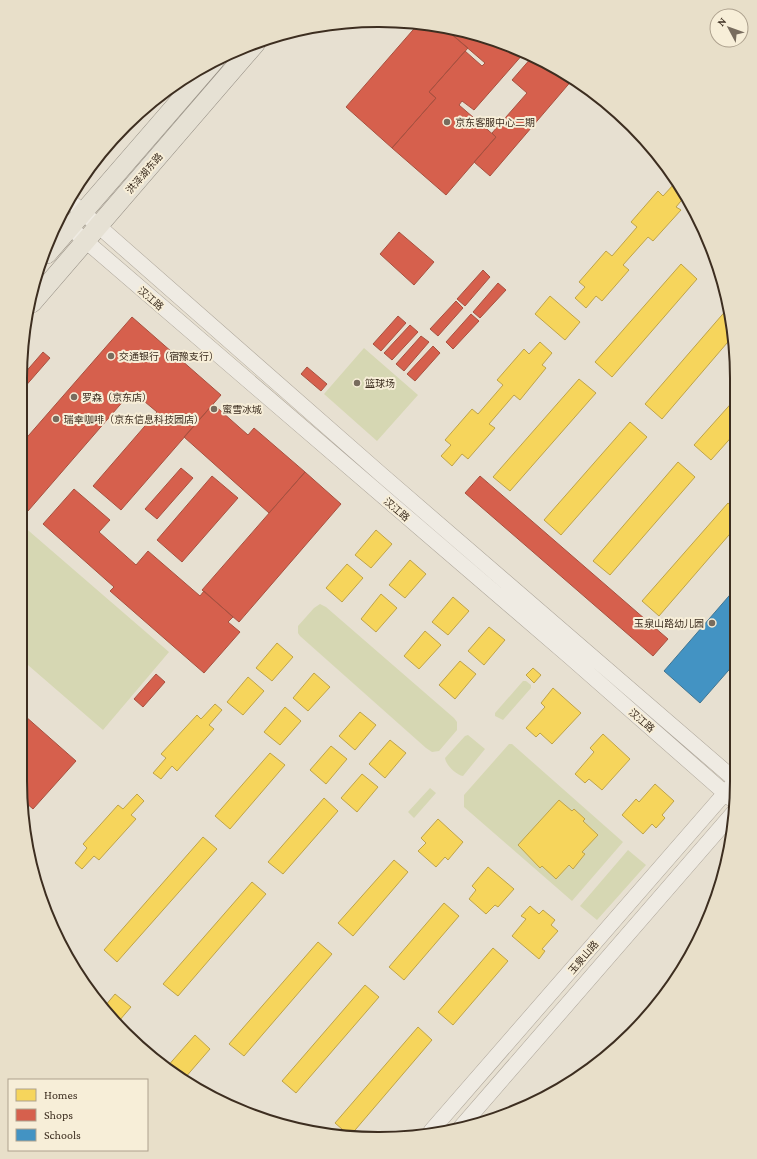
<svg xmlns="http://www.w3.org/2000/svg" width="757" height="1159" font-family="'Crimson Pro','Noto Sans SC',serif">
	<rect width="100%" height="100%" fill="#e7e0d1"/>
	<path fill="#d6d7b3" d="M364,348L418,395L377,441L324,394Z
		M22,525L169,652L103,730L21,659Z
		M320,604L326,607L454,718L457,722V730L439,751L432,752L426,748L300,636L298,633V626L314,608Z
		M523,681H526L531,685V688L503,720L495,716V713Z
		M468,735L485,749L463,776C456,775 446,765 445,758L465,736Z
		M509,744H512L623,842L572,901L464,807V795Z
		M430,788L436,793L414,818L408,812Z
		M628,850L646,865L597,920L580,906Z"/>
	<path fill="#f6d55c" stroke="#bea34a" d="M674,184L685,196L676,207L681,210L653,241L648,237L623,265L629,270L602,301L596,296L586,308L575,298L585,287L579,282L606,251L612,256L637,227L631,222L658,191L663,196Z
		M681,264L697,279L612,377L595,362Z
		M550,296L580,322L565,340L535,314Z
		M728,308L733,336L662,419L645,404Z
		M540,342L552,353L542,365L546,368L520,400L514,395L489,424L495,428L468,459L462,454L452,466L441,456L451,445L445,440L472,409L478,414L503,385L497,380L524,349L529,354Z
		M579,379L596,393L510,491L493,477Z
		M736,398V432L711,460L694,445Z
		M630,422L647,437L561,535L544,520Z
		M678,462L695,477L610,575L593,561Z
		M728,503L735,509V528L659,616L642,601Z
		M376,530L392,544L371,568L355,555Z
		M410,560L426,574L405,598L389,585Z
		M347,564L363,578L342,602L326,588Z
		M381,594L397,608L376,632L361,619Z
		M453,597L469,611L448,635L432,622Z
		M489,627L505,640L484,665L468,651Z
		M425,631L441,645L419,669L404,656Z
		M277,643L293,657L272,681L256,668Z
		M460,661L476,674L455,699L439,685Z
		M533,668L541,675L534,683L526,675Z
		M314,673L330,687L308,711L293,698Z
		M248,677L264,691L243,715L227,702Z
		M553,688L581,713L552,744L540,733L536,737L526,728L545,707L541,703Z
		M215,704L222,710L209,725L214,729L177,771L172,766L161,779L153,773L166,758L161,754L197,715L201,719Z
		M285,707L301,721L280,745L264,732Z
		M360,712L376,725L355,750L339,736Z
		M603,734L630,759L602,790L589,779L585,783L575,774L594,752L590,748Z
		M390,740L406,753L385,778L369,764Z
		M331,746L347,759L326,784L310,770Z
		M270,753L285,765L230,829L215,816Z
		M362,774L378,787L357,812L341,798Z
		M655,784L674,801L662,815L665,818L656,828L652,824L643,834L622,815L636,799L639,802Z
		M137,794L144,801L131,815L136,819L99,860L94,856L82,869L75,863L87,848L83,844L118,805L123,809Z
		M324,798L338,811L283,874L268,862Z
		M559,800L572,811L574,809L585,819L583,821L598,835L582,852L585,854L573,869L569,865L556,879L542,866L540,868L518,845Z
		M438,819L463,842L448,860L445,857L436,867L418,851L426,843L421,838Z
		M203,837L217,849L117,962L104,950Z
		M394,860L408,872L353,936L338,923Z
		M488,867L514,889L498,907L495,905L486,914L469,899L476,890L472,886Z
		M252,882L266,894L178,996L163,984Z
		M444,903L459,916L404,980L389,967Z
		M530,906L539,914L543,910L555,920L551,925L558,931L542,949L545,951L539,959L512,936L526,919L521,916Z
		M318,942L332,954L244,1056L229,1044Z
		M493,948L508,961L453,1025L438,1012Z
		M365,985L379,997L296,1093L282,1081Z
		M115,994L131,1007L119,1021L105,1006Z
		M418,1027L432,1040L350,1136L335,1123Z
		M195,1035L210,1049L184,1079L166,1068Z"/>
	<path fill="#d6604d" stroke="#a85140" d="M419,23L443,27L468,48L429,92L436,98L392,148L346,107Z
		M443,27L494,39L524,53L474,110L462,101L459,105L496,137L446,195L392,148L436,98L429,92L465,51L482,66L485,63Z
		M532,57L558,68L573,79L490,176L474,162L496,137L492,133L527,93L512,80Z
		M399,232L434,262L414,285L380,254Z
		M483,270L490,277L465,306L457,299Z
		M498,283L506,290L480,318L473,312Z
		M456,301L463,308L438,336L430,329Z
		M471,314L479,321L453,349L446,342Z
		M398,316L406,323L381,351L373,344Z
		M132,317L221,395L121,510L93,486L157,412L132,391L28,511L22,506V443Z
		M410,325L418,332L392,360L384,353Z
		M421,336L429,342L404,371L396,364Z
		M433,346L440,353L415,381L407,374Z
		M43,352L50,358L23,389V375Z
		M307,367L327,384L321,391L301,374Z
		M213,404L248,435L254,428L305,472L269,513L184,437Z
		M181,468L193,478L157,519L145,509Z
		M305,472L341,504L239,622L202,590Z
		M212,476L238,498L182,562L157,540Z
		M480,476L668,639L653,656L465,493Z
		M74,489L110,520L99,532L136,565L148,551L200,596L204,591L233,617L228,622L240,632L204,673L110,591L114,587L43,524Z
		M156,674L165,682L143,707L134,699Z
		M25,716L76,761L33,809L25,802L24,804L20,780V721Z"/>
	<path fill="#4393c3" stroke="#417592" d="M735,589V663L700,703L664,671Z"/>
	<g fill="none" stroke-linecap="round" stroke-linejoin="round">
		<defs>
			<path id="minor" d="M70,201L383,476L734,779
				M59,218L570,657L734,801
				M460,1128L734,812
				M431,1131L732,785"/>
			<path id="major" d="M47,254L215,60
				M32,303L256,43"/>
		</defs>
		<use href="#minor" stroke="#ada599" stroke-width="16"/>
		<use href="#major" stroke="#928b80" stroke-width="20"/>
		<use href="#minor" stroke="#efebe3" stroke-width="15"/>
		<use href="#major" stroke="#e6e1d4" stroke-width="19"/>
	</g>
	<g fill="#786c5e" stroke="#f7eed8" stroke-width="1.5">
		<circle cx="447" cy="122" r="4"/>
		<circle cx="111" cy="356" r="4"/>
		<circle cx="357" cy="383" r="4"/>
		<circle cx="74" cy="397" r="4"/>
		<circle cx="214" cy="409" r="4"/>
		<circle cx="56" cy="419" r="4"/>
		<circle cx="712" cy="623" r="4"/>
	</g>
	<g text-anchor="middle" stroke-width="4" stroke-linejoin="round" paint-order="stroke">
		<g font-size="10" fill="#3d2e20" stroke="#f7eed8" text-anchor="start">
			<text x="455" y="126">京东客服中心二期</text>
			<text x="119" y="360">交通银行（宿豫支行）</text>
			<text x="365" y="387">篮球场</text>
			<text x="82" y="401">罗森（京东店）</text>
			<text x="222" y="413">蜜雪冰城</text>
			<text x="64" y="423">瑞幸咖啡（京东信息科技园店）</text>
			<text x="704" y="627" text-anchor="end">玉泉山路幼儿园</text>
		</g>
		<g font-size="10" fill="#3d2e20" stroke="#f7eed8">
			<text transform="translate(144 173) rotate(-49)" y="4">洪泽湖东路</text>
			<text transform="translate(151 298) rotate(41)" y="4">汉江路</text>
			<text transform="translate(397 509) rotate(41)" y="4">汉江路</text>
			<text transform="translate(642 720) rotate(41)" y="4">汉江路</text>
			<text transform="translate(583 957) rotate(-49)" y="4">玉泉山路</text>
		</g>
	</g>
	<path d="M0 0H757V1159H0ZM378 27H379A351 351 0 0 1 730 378V781A351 351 0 0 1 379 1132H378A351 351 0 0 1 27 781V378A351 351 0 0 1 378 27Z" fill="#e8dfc9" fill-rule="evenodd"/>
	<path fill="none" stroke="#3d2e20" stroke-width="2" d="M378 27H379A351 351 0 0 1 730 378V781A351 351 0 0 1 379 1132H378A351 351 0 0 1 27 781V378A351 351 0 0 1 378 27Z"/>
	<rect x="8" y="1079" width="140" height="72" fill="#f7eed8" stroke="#ada18e"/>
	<rect x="16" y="1089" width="20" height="12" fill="#f6d55c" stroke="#ada18e"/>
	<text x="44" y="1099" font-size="12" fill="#3d2e20">Homes</text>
	<rect x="16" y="1109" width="20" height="12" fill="#d6604d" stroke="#ada18e"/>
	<text x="44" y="1119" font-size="12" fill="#3d2e20">Shops</text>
	<rect x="16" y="1129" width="20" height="12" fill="#4393c3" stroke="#ada18e"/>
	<text x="44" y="1139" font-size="12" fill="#3d2e20">Schools</text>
	<g transform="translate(729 28) rotate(311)"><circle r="19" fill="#f7eed8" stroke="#ada18e"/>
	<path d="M0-3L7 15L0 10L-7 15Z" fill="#786c5e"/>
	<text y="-6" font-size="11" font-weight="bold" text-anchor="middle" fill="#3d2e20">N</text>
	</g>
</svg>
